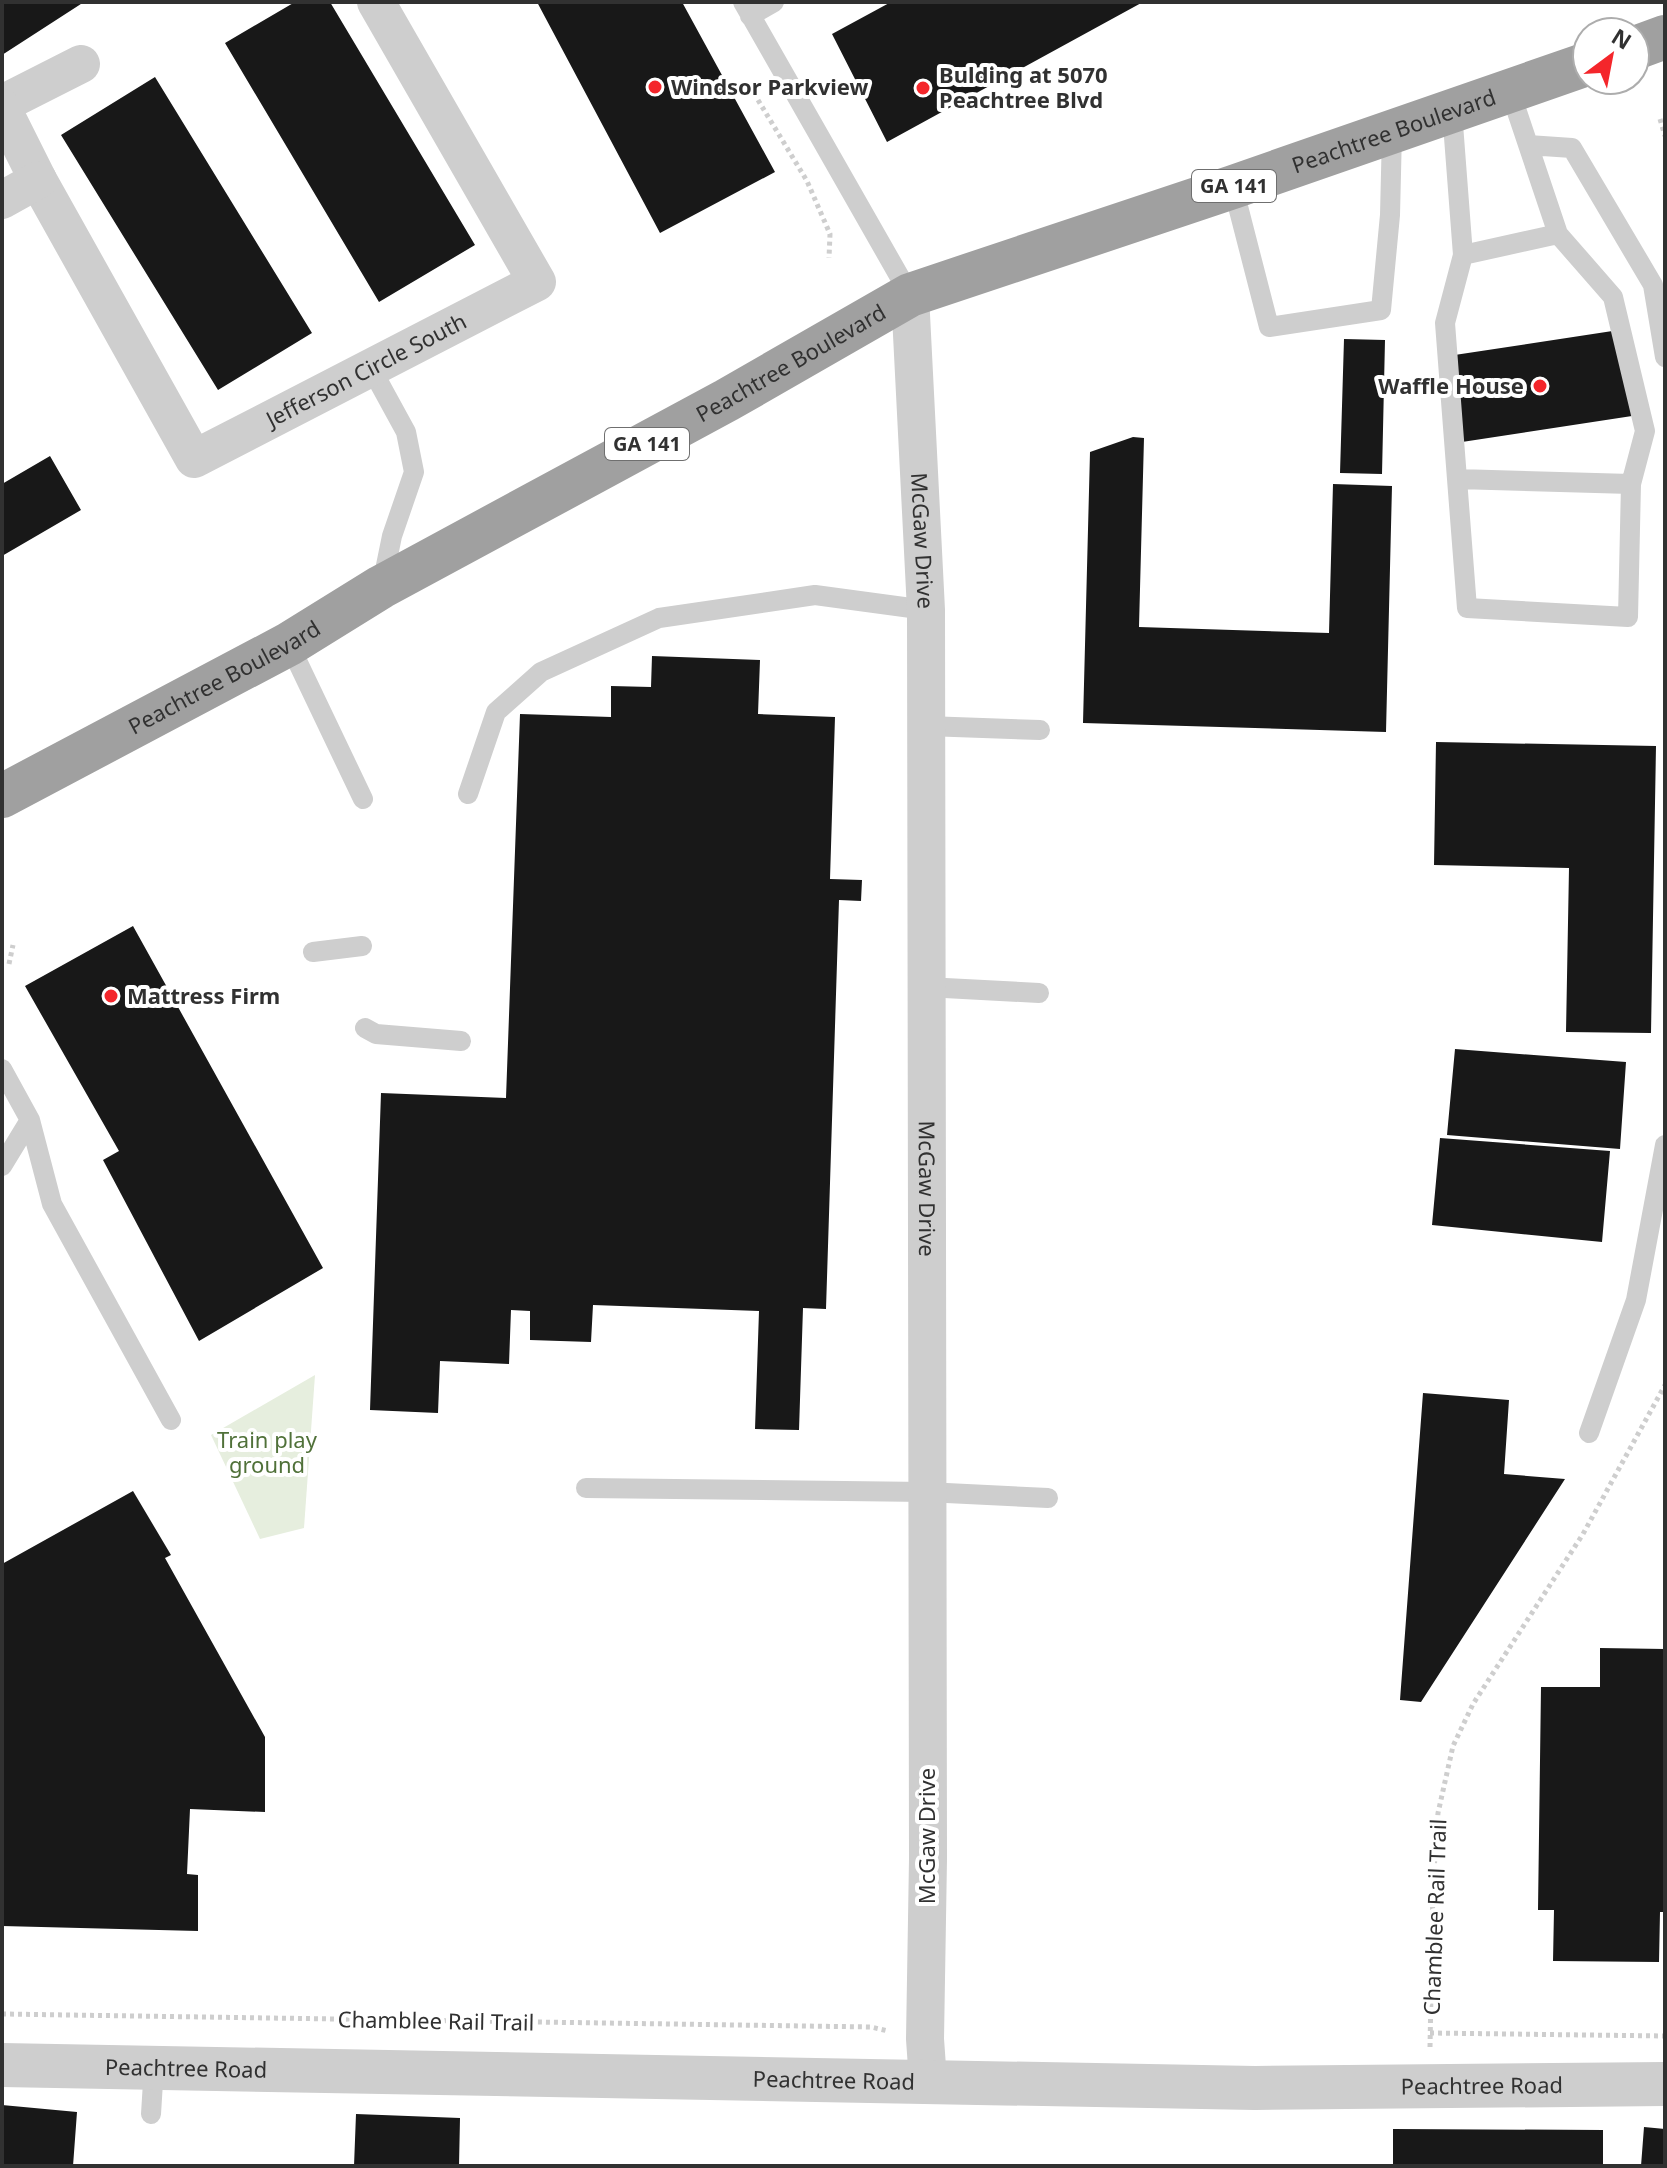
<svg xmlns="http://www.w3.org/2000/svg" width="1667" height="2168" font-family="'Noto Sans',sans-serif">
	<rect width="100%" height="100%" fill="#fff"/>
	<path fill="#e6eede" d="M315,1375L304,1528L260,1539L211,1435Z"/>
	<path fill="#181818" d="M2,2H84L2,55Z
		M295,2H330L475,245L379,302L225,43Z
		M537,2H682L775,172L660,233Z
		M891,2H1143L887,142L832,34Z
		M155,77L312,333L218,390L61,135Z
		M1619,330L1632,416L1462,442L1448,356Z
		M1344,339L1385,340L1382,474L1340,473Z
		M1133,437L1144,438L1139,627L1329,633L1333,484L1392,486L1386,732L1083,723L1090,452Z
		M50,456L81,510L2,556V484Z
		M652,656L760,660L758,714L835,717L830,879L862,880L861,901L839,900L826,1309L803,1308L799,1430L755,1429L759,1311L593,1305L591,1342L530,1340V1311L511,1310L509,1364L440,1361L438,1413L370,1410L381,1093L506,1098L520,714L611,717V686L651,687Z
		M1436,742L1656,746L1651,1033L1566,1032L1569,868L1434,865Z
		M133,926L323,1268L199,1341L103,1160L119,1151L25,986Z
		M1455,1049L1626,1062L1620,1149L1447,1135Z
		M1440,1138L1610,1151L1602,1242L1432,1225Z
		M1423,1393L1509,1400L1504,1474L1565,1479L1421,1702L1400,1700Z
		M133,1491L171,1555L165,1558L265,1737V1812L190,1809L187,1874L198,1875V1931L2,1926V1564Z
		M1600,1648L1665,1649V1912H1660L1659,1962L1553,1961L1554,1910H1538L1541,1687H1600Z
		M2,2105L77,2112L73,2166H2Z
		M356,2114L460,2118L459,2166H354Z
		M1644,2127L1665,2129V2166H1641Z
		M1393,2129L1603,2130V2166H1393Z"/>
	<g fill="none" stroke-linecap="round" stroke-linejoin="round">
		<path stroke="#cecece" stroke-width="5" stroke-dasharray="4 4" stroke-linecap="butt" d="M758,100L807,181L830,234L829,258
			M1660,119L1665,136
			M9,964L13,945
			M2,2014L871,2027L888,2031
			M1430,2033L1665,2036
			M1430,2047L1433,1885L1438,1813L1453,1746L1473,1704L1583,1534L1665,1385"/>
		<path stroke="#cecece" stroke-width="20" d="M743,2L910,295
			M750,16L774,2
			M1452,111L1463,255L1558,234L1510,91
			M1528,145L1572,148L1653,285L1665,357
			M1233,187L1269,327L1381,310L1390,215L1392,132
			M1463,255L1445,323L1457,479L1631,484L1645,431L1613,297L1558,234
			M371,368L406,432L414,472L392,536L382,585
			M1457,479L1467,608L1628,617L1631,484
			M289,644L363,799
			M926,726L1040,730
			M468,794L496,712L541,672L659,618L815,595L926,610
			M313,952L362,946
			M926,987L1039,993
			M365,1028L376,1034L461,1041
			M2,1069L30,1120L52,1204L171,1420
			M2,1166L30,1120
			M1589,1433L1636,1300L1665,1145
			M586,1488L926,1492L1048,1498
			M151,2114L154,2066"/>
		<g stroke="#cecece" stroke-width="38">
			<path d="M2,104L81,64"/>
			<path id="s1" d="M2,108L38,180L194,459L537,282L376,2"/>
			<path d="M2,200L38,180"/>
			<path id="s2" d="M910,295L926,610L928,1859L925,2039L928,2081"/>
		</g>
		<path stroke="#cecece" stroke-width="44" id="s3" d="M2,2065L1255,2088L1665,2084"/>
		<g stroke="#a0a0a0" stroke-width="44">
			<path d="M1635,48L1665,37"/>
			<path id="s4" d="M2,796L289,644L381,587L727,400L910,295L1233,187L1587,64"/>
		</g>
	</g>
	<g fill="#f4262b" stroke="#fff" stroke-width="3">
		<circle cx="655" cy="87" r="8"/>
		<circle cx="923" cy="88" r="8"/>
		<circle cx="1540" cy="386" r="8"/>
		<circle cx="111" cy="996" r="8"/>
	</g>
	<g text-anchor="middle" stroke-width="8" stroke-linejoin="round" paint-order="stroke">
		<g fill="#fff" stroke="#6f6f6f" stroke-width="2">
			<rect x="1192" y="170" width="84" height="32" rx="6"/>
			<rect x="605" y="428" width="84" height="32" rx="6"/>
		</g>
		<g font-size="20" font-weight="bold" fill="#313131">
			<text x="1234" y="193">GA 141</text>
			<text x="647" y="451">GA 141</text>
		</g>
		<g font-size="22" font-weight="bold" fill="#313131" stroke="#fff" text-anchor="start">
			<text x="939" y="83">Bulding at 5070<tspan x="939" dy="25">Peachtree Blvd</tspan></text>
			<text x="671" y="95">Windsor Parkview</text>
			<text x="1524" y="394" text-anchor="end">Waffle House</text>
			<text x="127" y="1004">Mattress Firm</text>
		</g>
		<g font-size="22" fill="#313131" stroke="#fff">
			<text dy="8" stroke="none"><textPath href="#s4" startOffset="1548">Peachtree Boulevard</textPath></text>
			<text dy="8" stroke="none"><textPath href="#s4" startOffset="900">Peachtree Boulevard</textPath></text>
			<text dy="8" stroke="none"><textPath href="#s1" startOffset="594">Jefferson Circle South</textPath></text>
			<text dy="8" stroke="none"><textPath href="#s2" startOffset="246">McGaw Drive</textPath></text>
			<text dy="8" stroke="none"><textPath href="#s4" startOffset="252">Peachtree Boulevard</textPath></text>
			<text dy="8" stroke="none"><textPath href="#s2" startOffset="894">McGaw Drive</textPath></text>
			<text transform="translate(927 1836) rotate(-90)" y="8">McGaw Drive</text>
			<text transform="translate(1435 1917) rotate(-88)" y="8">Chamblee Rail Trail</text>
			<text transform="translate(436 2021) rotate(1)" y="8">Chamblee Rail Trail</text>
			<text dy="8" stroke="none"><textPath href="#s3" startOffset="184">Peachtree Road</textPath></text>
			<text dy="8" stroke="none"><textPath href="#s3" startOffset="832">Peachtree Road</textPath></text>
			<text dy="8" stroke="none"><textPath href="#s3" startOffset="1480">Peachtree Road</textPath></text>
		</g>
		<g font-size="22" fill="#507139" stroke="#fff">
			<text x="267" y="1448">Train play<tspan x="267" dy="25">ground</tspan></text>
		</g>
	</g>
	<rect width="1667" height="2168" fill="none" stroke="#313131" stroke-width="8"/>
	<g transform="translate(1611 56) rotate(32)"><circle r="38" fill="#ffffff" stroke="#adadad" stroke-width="2"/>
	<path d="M0-6L14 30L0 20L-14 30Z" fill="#f4262b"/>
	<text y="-12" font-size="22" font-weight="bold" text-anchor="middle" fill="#313131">N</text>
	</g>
</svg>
